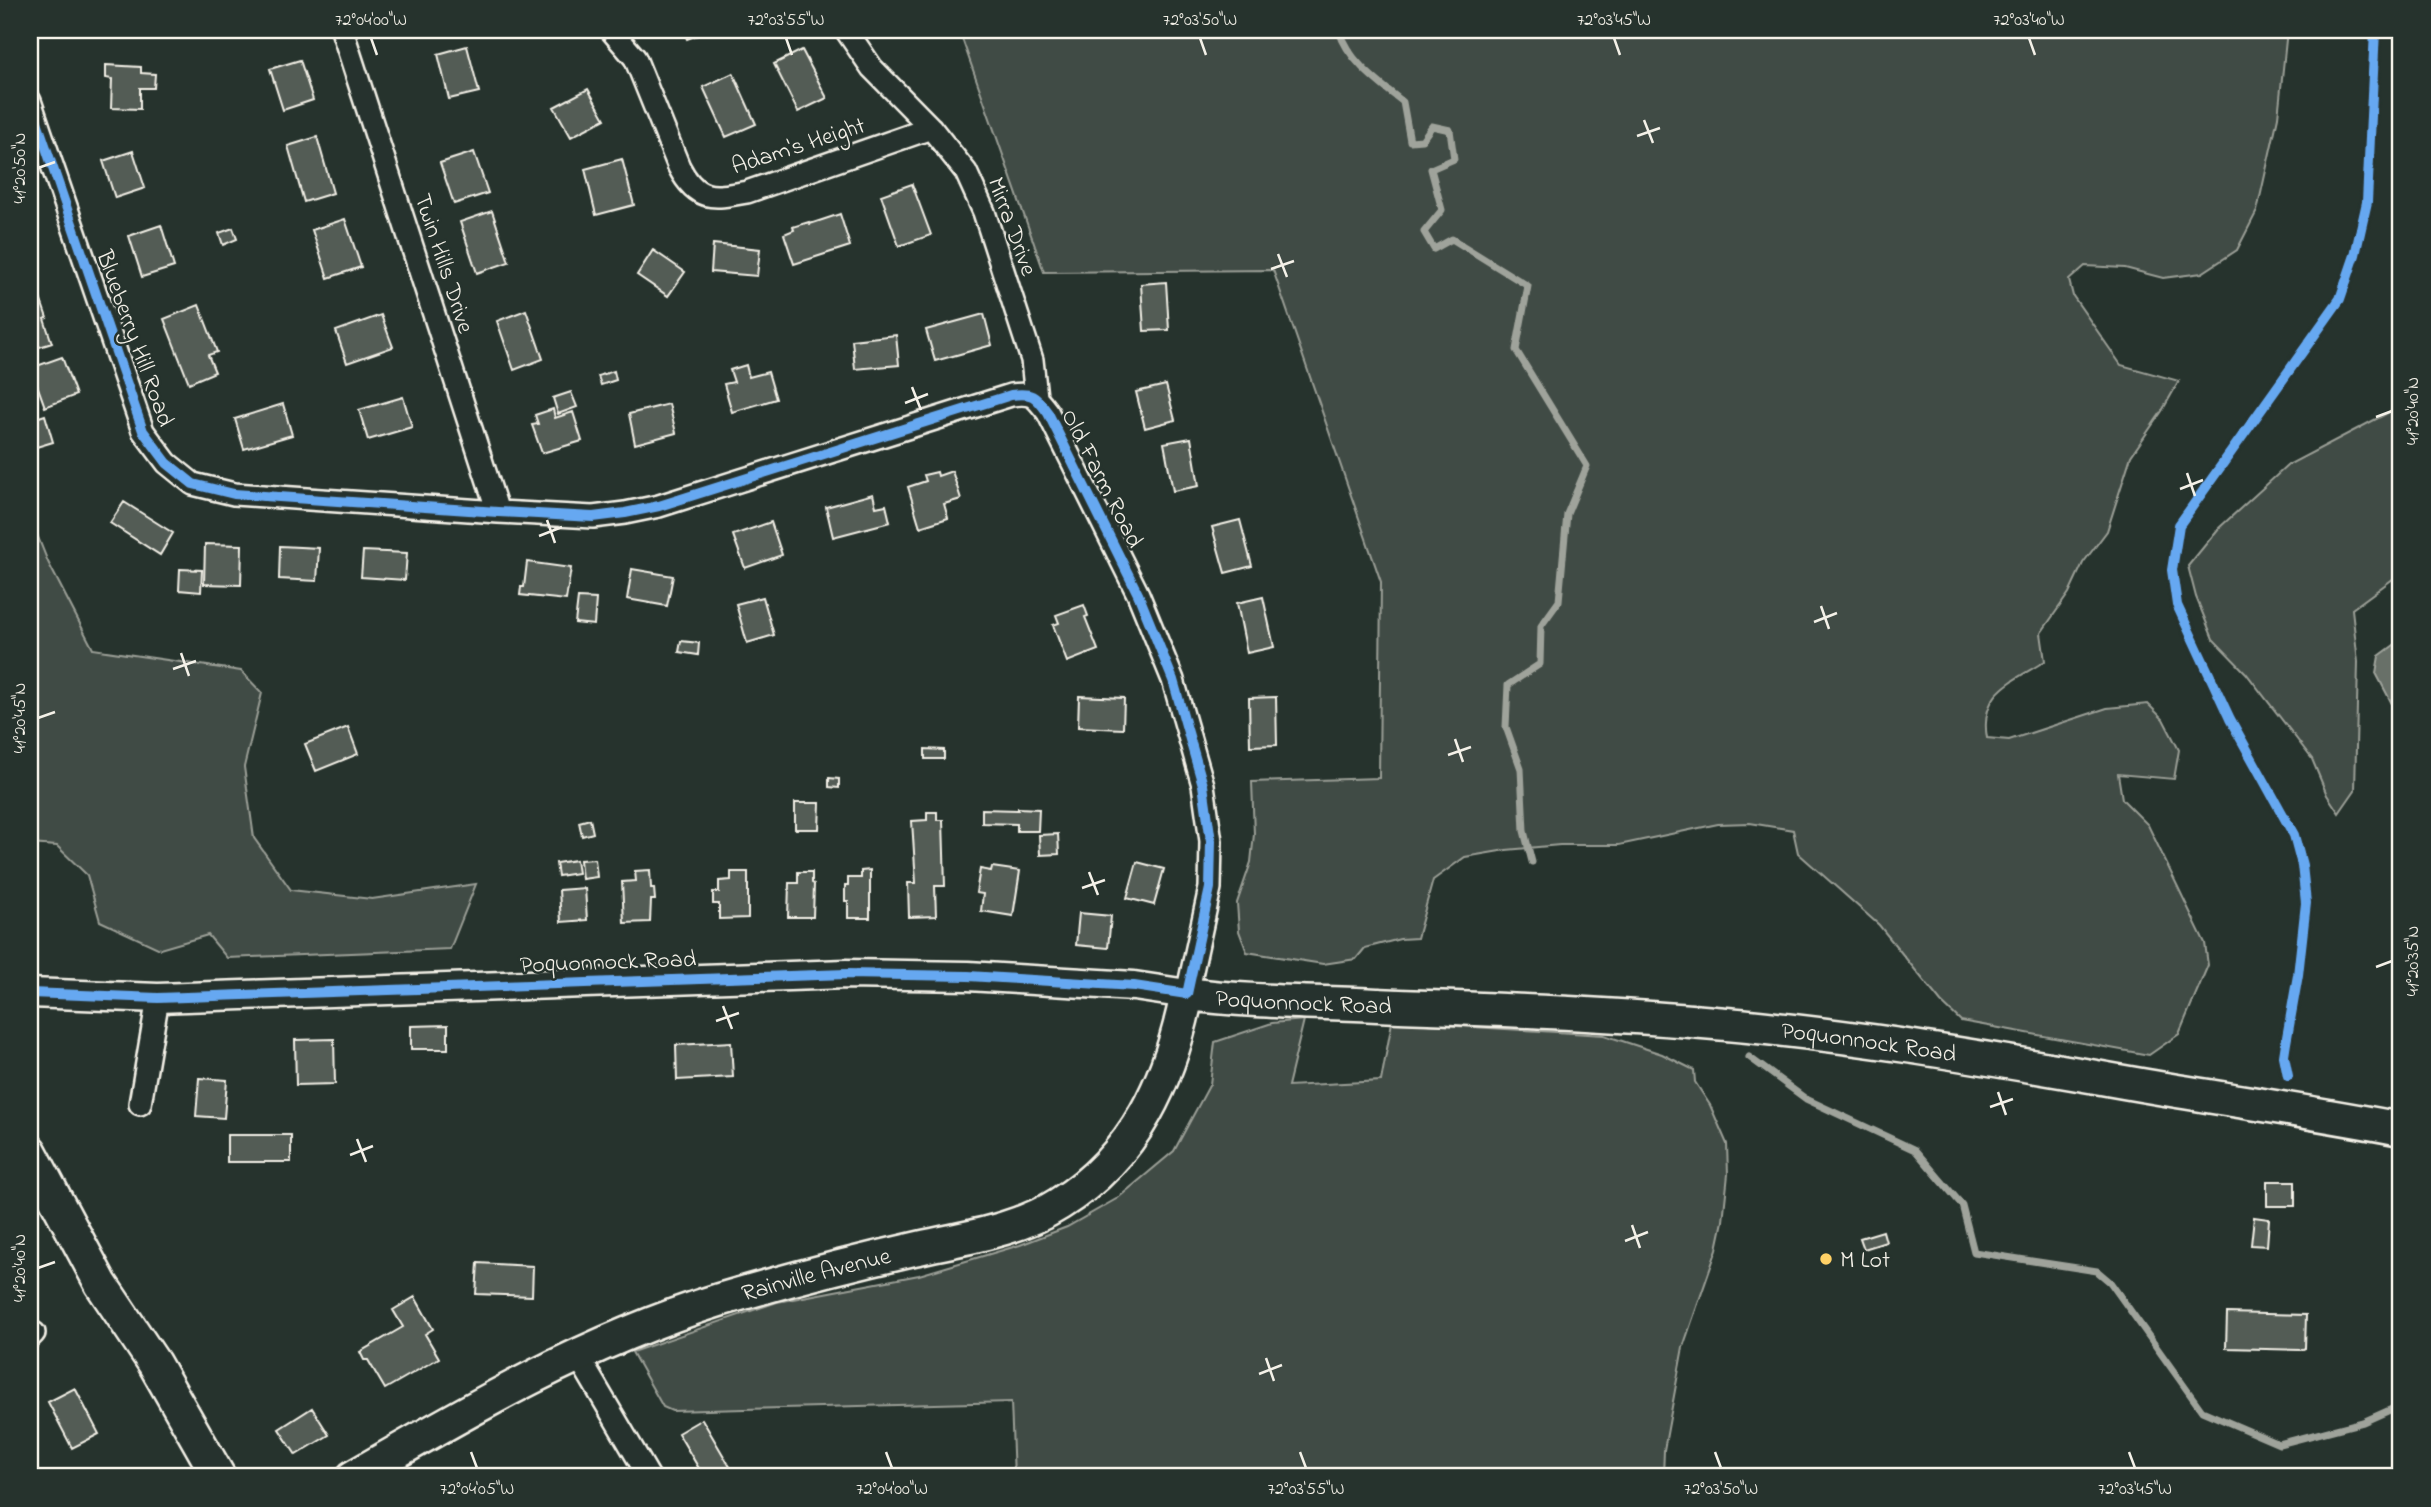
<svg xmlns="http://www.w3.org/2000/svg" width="2431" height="1507" font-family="'Indie Flower',sans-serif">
	<rect width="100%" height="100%" fill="#26332d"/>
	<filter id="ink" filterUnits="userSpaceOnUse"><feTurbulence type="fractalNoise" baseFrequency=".0143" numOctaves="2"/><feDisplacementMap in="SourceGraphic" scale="14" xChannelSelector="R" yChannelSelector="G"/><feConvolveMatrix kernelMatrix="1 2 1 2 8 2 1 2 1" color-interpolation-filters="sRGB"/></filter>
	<g filter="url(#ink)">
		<path fill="#414b45" stroke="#9a9e96" stroke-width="2" d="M959,30H2287L2278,117L2257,211L2237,250L2202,273L2163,278L2125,268L2085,266L2069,280L2073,296L2121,365L2179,381L2162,411L2131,456L2107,531L2083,563L2069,593L2041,633L2045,661C2012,682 1979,692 1987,738L2009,740L2107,708L2148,704L2163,719L2179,750L2174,779L2118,774L2122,799L2148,825L2205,943L2208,965L2179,1034L2149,1055L1961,1021L1941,1002L1879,925L1798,853L1793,830L1750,823L1718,824L1619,845H1560L1506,850L1465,857L1433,880L1417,938L1400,939L1365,948L1356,959L1323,964L1247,952L1239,931L1237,903L1251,862L1254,834L1252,782L1379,778L1381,582L1273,270L1044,272Z
			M2401,406V573L2352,609L2358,662L2355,790L2339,813L2327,795L2312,759L2246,673L2213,639L2196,597L2188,566L2219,528L2288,465Z
			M30,517L48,562L93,649L241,671L262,693L244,767L254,838L291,890L372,899L476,884L450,949L227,958L208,935L160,949L100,921L87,875L57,846L30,844Z
			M1304,1020L1288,1086L1381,1081L1392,1022L1604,1035L1662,1054L1694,1070L1695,1082L1710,1105L1727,1144L1728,1174L1723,1221L1717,1249L1683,1347L1664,1450L1663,1477H1014L1011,1402L672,1411L663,1407L632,1352L777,1302L919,1275L1020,1245L1067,1227L1118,1198L1174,1151L1210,1084L1215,1042L1272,1023Z
			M2401,1324V1419L2395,1421Z"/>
		<path fill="#676f68" stroke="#9fa39b" stroke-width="2" d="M2401,640V721L2376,673L2379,656Z"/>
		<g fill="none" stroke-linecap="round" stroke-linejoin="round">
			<path stroke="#9fa39b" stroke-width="7" d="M1339,30C1347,60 1379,83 1403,102L1410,141L1422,140L1432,126L1450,130L1454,159L1431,169L1442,210L1424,232L1434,249L1452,239L1528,286L1516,350L1587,466L1567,514L1559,601L1541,626L1540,664L1508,685L1506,727L1521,769L1524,831L1532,862
				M1749,1057L1806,1099L1915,1150L1962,1205L1974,1252L2097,1271L2110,1282L2202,1411L2279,1444L2363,1422L2401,1405"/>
		</g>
		<path fill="#525c55" stroke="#f4f1e8" stroke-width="2" d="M683,30H711L687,39Z
			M467,46L479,92L449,99L438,54Z
			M802,50L827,98L798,112L774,64Z
			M300,60L313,100L283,110L270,69Z
			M106,65L141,67V73L155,74L154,88H140V109L111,108L112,79L106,78Z
			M733,73L756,124L726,137L703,87Z
			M588,89L605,119L571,137L554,107Z
			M317,137L333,193L304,202L288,146Z
			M133,151L145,188L115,198L103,161Z
			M474,152L488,193L454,204L440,163Z
			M622,159L634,205L596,215L585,169Z
			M912,184L931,235L899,246L881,195Z
			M492,211L509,262L477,273L460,222Z
			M840,214L850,246L794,264L784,234L794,230L793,227L809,222L810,224Z
			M345,219L361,267L328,278L312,230Z
			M161,225L174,267L142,277L129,236Z
			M233,228L237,239L223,245L219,233Z
			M713,244L760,249L757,276L711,272Z
			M653,250L685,272L668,296L637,275Z
			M1166,282L1169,330L1144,331L1141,284Z
			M39,295L47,318L44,319L52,343L30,350V298Z
			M199,305L217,352L208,355L215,372L189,383L164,319Z
			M526,310L543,359L514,370L497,321Z
			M984,314L992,345L935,361L926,330Z
			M381,315L393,347L347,363L336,331Z
			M896,335L899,365L855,369L852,340Z
			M62,357L76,395L45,407L31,368Z
			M746,365L749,377L768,372L776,399L732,412L724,384L734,382L730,370Z
			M614,371L616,380L601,385L598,376Z
			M1166,385L1175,420L1145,428L1136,392Z
			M571,392L577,407L558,414L553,398Z
			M403,397L412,427L368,440L359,410Z
			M283,404L292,435L244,449L235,419Z
			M669,404L676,433L635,444L629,414Z
			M553,409L555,418L573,412L582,441L542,453L532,425L538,424L535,415Z
			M45,415L53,442L30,449V420Z
			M1191,438L1199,486L1173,491L1164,443Z
			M952,471L961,499L944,504L948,518L920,527L908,487L926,481L924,475L937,472L938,476Z
			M873,494L876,507L886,505L890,522L833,537L826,507Z
			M124,502L173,533L160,555L110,523Z
			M1240,520L1252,566L1225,573L1212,527Z
			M771,522L782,555L745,568L733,535Z
			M205,544L242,545L241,585L204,584Z
			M280,546L319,548L317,581L279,579Z
			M363,551L407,553L405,580L361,577Z
			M527,562L571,568L566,600L520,595L521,587H524Z
			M180,569L202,570L201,592L179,590Z
			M632,569L673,576L667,606L627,599Z
			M763,597L774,635L747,643L736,604Z
			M1263,597L1274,647L1247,653L1237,603Z
			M578,598L596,599L594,625L575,623Z
			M1084,605L1088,616L1085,617L1098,650L1067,662L1053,625L1059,623L1056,615Z
			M681,641L699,643L698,655L679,652Z
			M1079,696L1124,698L1123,729L1078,727Z
			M1276,697L1277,745L1250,746L1249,698Z
			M348,727L358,754L316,771L305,744Z
			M925,749L944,750V759H925Z
			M829,778L839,779V788L829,787Z
			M795,803H820L819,829H795Z
			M1018,808L1039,809L1038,831H1017V824L982,823V809L1018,810Z
			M927,812H937V820H943L945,886H935L936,916L909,917L908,883H916L912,821L927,820Z
			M590,819L593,833L582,836L579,822Z
			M1058,834L1059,854L1040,855L1039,835Z
			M595,859L597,877L582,879L580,860Z
			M576,860L578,873L558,876L556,863Z
			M1137,862L1164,869L1154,905L1127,898Z
			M992,867L1020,871L1013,916L981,911L983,894L976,893L980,869L991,871Z
			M650,870L651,888H654L655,900H651L650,922L624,923L622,882L636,881L635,871Z
			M870,870V918H848V901H845V885H848V878H861V871Z
			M731,872H748V918L719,919V904H713V892H719V881L731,880Z
			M798,872H812V883L814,884L813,917H788L789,883H798Z
			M585,888L587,920L561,922L559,890Z
			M1079,913L1111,916L1108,948L1076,945Z
			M448,1025V1049H411V1026Z
			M334,1039L335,1084L296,1085L295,1040Z
			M731,1042L733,1077L677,1080L676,1045Z
			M199,1078L227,1080L224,1118L196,1116Z
			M227,1135H291V1162H227Z
			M2267,1181H2295V1206H2267Z
			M2254,1217L2269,1219L2267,1246L2251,1245Z
			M1883,1231L1886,1242L1864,1249L1860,1238Z
			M478,1263L533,1266L532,1296L476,1294Z
			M415,1297L433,1329L425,1334L439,1358L385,1389L368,1360H364L360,1352L403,1327L393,1310Z
			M2227,1313L2306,1315L2305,1348L2301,1350L2226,1348Z
			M75,1388L99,1434L72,1448L48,1402Z
			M312,1408L329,1435L296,1455L279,1429Z
			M702,1419L736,1477H704L678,1433Z"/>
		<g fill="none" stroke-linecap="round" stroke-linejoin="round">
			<defs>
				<path id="minor" d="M342,30L498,512
					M611,30L635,58L679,167C697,202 713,198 747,192L931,128
					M846,30L872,68L931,128L966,172L984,212L1032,360L1036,397
					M30,101L143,431L167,463L193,484L234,494L498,512L593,517L625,513L659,506L1011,395C1033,392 1035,396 1048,413L1138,594L1173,680L1203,785L1211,841L1210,888L1187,994
					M140,1104L158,998
					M30,1337L34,1333
					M578,1356L649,1477"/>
				<path id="tertiary" d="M30,993L158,998L846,974L968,976L1134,986L1187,994"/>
				<g id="secondary">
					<path d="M30,1151L101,1284L154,1363L219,1477"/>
					<path id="s1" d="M353,1477C470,1409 589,1340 719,1300C783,1281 848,1264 914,1249C962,1238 1017,1231 1059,1204C1136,1156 1170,1079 1187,994C1250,1002 1313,1002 1377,1005C1485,1009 1595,1013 1703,1022C1854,1034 2003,1061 2153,1087C2236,1101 2319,1113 2401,1129"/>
				</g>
			</defs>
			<use href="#minor" stroke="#f4f1e8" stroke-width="26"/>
			<use href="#tertiary" stroke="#f4f1e8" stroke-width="33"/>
			<use href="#secondary" stroke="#f4f1e8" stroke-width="37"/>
			<use href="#minor" stroke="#26332d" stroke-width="21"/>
			<use href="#tertiary" stroke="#26332d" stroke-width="28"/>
			<use href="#secondary" stroke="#26332d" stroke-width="32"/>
			<defs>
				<path id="cycleway" d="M30,101L143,431L167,463L193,484L234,494L498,512L593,517L625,513L659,506L1011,395C1033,392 1035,396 1048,413L1138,594L1173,680L1203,785L1211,841L1210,888L1187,994L1134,986L968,976L846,974L158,998L30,993
					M2288,1076L2284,1056L2286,1043L2298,975L2306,903L2302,865L2294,835L2230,719L2177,605L2172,570L2179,525L2340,299L2355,255L2367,202L2375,30"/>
			</defs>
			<use href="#cycleway" stroke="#26332d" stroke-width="15"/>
			<use href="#cycleway" stroke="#66a8f1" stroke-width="10"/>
		</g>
	</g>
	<path fill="none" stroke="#f4f1e8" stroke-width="2.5" d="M371,38L377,55M786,38L792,55M1200,38L1206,55M1614,38L1620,55M2029,38L2035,55M1644,120L1653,143M1637,136L1660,128M38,168L55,162M1278,254L1287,277M1271,269L1294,261M912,387L921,410M905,403L928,394M2376,417L2392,411M2187,473L2195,496M2180,489L2203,480M547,520L555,543M539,536L562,527M1821,606L1829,629M1814,622L1837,613M181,653L189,676M173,669L196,661M38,718L55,712M1455,739L1463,762M1448,755L1471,747M1089,872L1098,895M1082,888L1105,880M2376,967L2392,961M723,1006L732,1029M716,1021L739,1013M1998,1092L2006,1115M1990,1107L2013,1099M357,1139L366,1162M350,1155L373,1146M1632,1225L1640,1248M1625,1241L1648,1232M38,1268L55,1262M1266,1358L1274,1381M1259,1374L1282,1365M471,1452L477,1468M886,1452L892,1468M1300,1452L1306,1468M1715,1452L1721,1468M2129,1452L2135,1468"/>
	<circle fill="#ffd166" stroke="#26332d" stroke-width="2.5" cx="1826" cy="1259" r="7"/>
	<g text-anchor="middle" stroke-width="5" stroke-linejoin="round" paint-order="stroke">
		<g font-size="24" fill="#f4f1e8" stroke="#26332d">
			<text transform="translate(798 145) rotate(-18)" y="8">Adam's Height</text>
			<text transform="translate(1013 226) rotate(70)" y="8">Mirra Drive</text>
			<text transform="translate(445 263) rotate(72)" y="8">Twin Hills Drive</text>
			<text transform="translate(136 338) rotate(70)" y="8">Blueberry Hill Road</text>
			<text transform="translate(1103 478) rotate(63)" y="8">Old Farm Road</text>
			<text transform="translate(608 961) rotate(-2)" y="8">Poquonnock Road</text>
			<text dy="8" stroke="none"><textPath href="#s1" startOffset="1132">Poquonnock Road</textPath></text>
			<text dy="8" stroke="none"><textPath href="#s1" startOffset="1699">Poquonnock Road</textPath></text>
			<text dy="8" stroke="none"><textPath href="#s1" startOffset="508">Rainville Avenue</textPath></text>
		</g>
		<g font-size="24" fill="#f4f1e8" stroke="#26332d" text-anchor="start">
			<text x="1840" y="1267">M Lot</text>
		</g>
	</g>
	<rect width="2431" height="1507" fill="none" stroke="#26332d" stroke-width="77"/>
	<rect x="38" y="38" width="2354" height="1430" fill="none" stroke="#f4f1e8" stroke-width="2.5"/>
	<g font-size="18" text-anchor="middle" fill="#f4f1e8">
		<text x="371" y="25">72°04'00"W</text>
		<text x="786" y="25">72°03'55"W</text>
		<text x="1200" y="25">72°03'50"W</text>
		<text x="1614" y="25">72°03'45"W</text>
		<text x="2029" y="25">72°03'40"W</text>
		<text transform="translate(19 168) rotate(-90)" y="6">41°20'50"N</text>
		<text transform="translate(2412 411) rotate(-90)" y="6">41°20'40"N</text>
		<text transform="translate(19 718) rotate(-90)" y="6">41°20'45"N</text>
		<text transform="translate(2412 961) rotate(-90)" y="6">41°20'35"N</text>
		<text transform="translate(19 1268) rotate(-90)" y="6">41°20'40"N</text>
		<text x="477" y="1494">72°04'05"W</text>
		<text x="892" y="1494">72°04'00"W</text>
		<text x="1306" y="1494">72°03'55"W</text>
		<text x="1721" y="1494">72°03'50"W</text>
		<text x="2135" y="1494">72°03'45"W</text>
	</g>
</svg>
